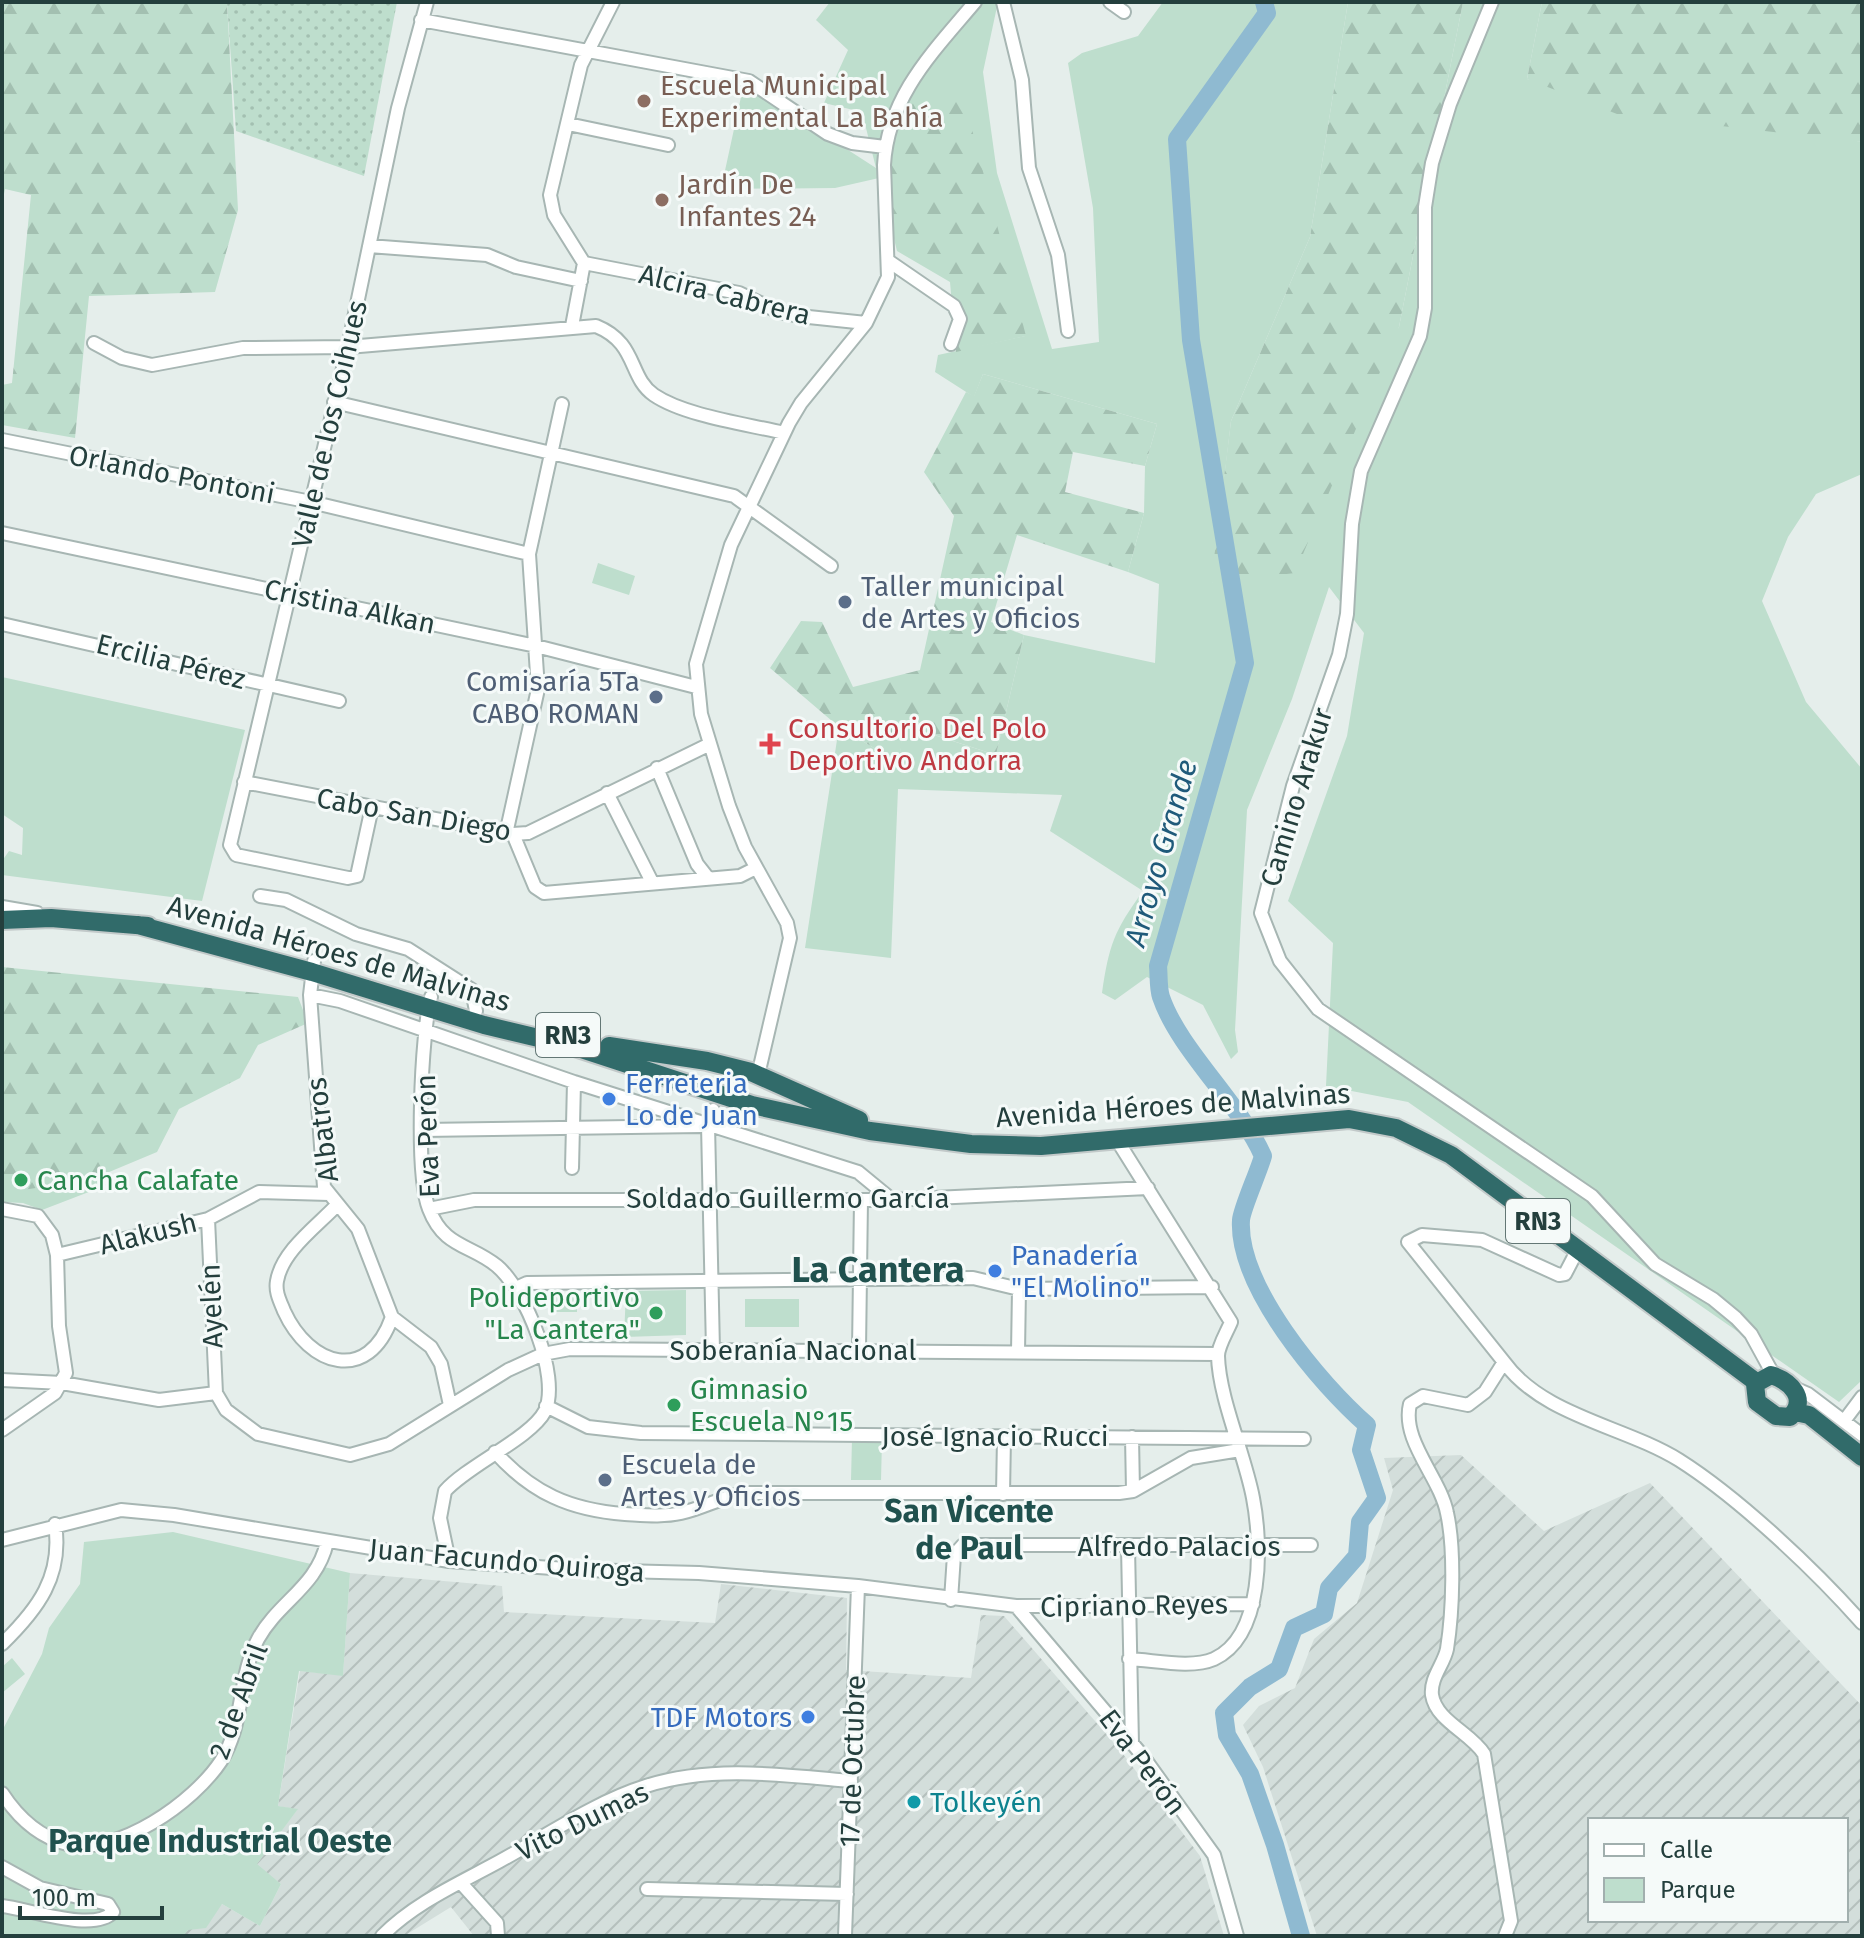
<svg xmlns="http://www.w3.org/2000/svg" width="1864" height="1938" font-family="'Fira Sans',sans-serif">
	<defs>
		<pattern id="industrial-furrows" width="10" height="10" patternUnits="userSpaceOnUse" patternTransform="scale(2)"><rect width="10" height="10" fill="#d3dedb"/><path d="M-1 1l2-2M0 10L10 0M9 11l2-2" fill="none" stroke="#b5c0bd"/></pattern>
		<pattern id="forest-firs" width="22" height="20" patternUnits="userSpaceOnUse" patternTransform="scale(2)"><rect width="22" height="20" fill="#bedecd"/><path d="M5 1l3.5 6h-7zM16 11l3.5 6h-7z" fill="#a3c0b1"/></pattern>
		<pattern id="garden-dots" width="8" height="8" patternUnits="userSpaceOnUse" patternTransform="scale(2)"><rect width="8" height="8" fill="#bedecd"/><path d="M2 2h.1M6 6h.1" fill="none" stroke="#a3c0b1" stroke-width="1.8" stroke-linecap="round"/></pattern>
	</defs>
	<rect width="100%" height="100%" fill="#e5eeeb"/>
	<path fill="url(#industrial-furrows)" fill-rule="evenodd" d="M1461,1455L1544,1531L1650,1483L1862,1706V1936H1317L1263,1767L1243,1725L1259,1706L1295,1688L1314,1639L1357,1603L1393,1490L1384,1458ZM1590,1820H1846V1920H1590Z
		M350,1573L502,1586L504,1612L715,1623L721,1584L847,1598L846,1670L971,1678L981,1615L1004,1616L1120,1750L1200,1856L1224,1936H474L451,1907L404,1936H178L222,1904L260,1926L281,1884L256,1865L297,1810L278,1806L300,1671L343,1675Z"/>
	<path fill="#bedecd" d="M830,2H998L983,72L997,173L1052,349L1099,342L1093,208L1068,63L1082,53L1138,36L1163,2H1348L1310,237L1231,421L1212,583L1399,327L1463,2H1542L1527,79L1862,142V474L1816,494L1788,537L1762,601L1806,702L1862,769V1380L1839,1402L1408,1102L1326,1086L1333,943L1288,901L1347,736L1364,633L1329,587L1292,699L1247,810L1235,1030L1238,1052L1231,1059L1203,1005L1147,977L1115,1000L1102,993C1109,945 1114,931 1143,891L1050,831L1062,795L898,789L891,958L805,948L839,727L899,763L903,725L996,755L1024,635L1155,663L1159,584L1128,572L1144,513L1145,466L1157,424L983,374L974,397L935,372L938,355L1025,336L879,178L835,188L721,189L744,83L876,168L862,112L824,103L848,50L816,20Z
		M598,563L635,576L629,595L592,583Z
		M2,677L245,730L202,901L2,875V861L9,851L22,855L23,828L2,814Z
		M2,1166L79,1172L107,1185L42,1210L23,1203L2,1202Z
		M686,1290V1335L624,1337L626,1291Z
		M551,1293H577V1312H551Z
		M745,1299H799V1327H745Z
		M852,1439L882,1440L881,1480H851Z
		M173,1532L350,1573L343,1676L299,1671L278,1806L298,1809L257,1864L281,1884L260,1926L222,1904L206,1928L188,1930L183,1936H2V1731L42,1654L49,1628L80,1584L84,1542Z
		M12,1658L25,1674L2,1693V1667Z"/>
	<path fill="url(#forest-firs)" d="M2,2H227L238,210L215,292L89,296L75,438L2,425V385L12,383L31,195L5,189L2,204Z
		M1348,2H1463L1399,327L1295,573L1211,583L1231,421L1310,237Z
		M1542,2H1862V142L1617,114L1527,79Z
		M963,95L1026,336L956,352L950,282L897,251L879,178L913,103Z
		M983,374L1157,424L1145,466L1073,452L1065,492L1144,513L1128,572L1017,535L991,622L1024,635L996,755L904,725L899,763L839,727L770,668L801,621L822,622L853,687L920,670L954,516L924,472L966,392L974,396Z
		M2,967L298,997L308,1023L258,1045L240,1078L179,1109L157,1152L90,1180L2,1193Z"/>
	<path fill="url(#garden-dots)" d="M227,2H397L364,176L236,131Z"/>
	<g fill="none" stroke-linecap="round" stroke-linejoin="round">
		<path stroke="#8fbad1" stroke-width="18" d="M1264,2L1267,13L1177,139L1191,340L1245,663L1158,966C1159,976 1158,988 1161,997C1179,1050 1239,1102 1263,1156C1259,1171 1242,1208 1241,1220C1237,1286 1320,1384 1367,1425L1361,1450L1377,1498L1360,1522L1357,1556L1329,1588L1324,1614L1294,1628L1279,1669L1250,1687L1224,1713L1227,1735L1250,1774L1275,1845L1301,1936"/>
		<defs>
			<path id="minor" d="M1003,2L1022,80L1029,168L1058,255L1068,331
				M1110,2L1124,12
				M1492,2L1450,104L1432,163L1425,207V308L1420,336L1361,471L1352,524L1347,614L1339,655L1293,786L1261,913L1280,961L1318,1009L1592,1196L1655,1264L1713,1299L1736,1318L1751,1334L1774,1376
				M421,20L749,81L828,134L852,143L885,147
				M568,124L668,145
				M369,246L487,255L516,267L581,281
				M890,262L954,306L960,319L951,344
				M584,263L739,293L779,312L799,316L866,323
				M572,326L584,263L554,215L550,195L581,65L613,2
				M94,343L122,358L152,365L243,348L348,347L596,326C638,343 628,377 654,395C685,416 747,424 784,433
				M334,402L734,496L831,566
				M2,440L311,502L529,554
				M2,533L536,646L696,687
				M2,624L339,701
				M657,768L697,864L708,878
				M244,782L513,834L528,833L708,745
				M607,793L652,882
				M372,807L357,876L348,878L236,855L230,845L348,347L398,108L427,2
				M506,834L538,689L529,554L562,404
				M513,834L535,887L544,893L740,876L756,868
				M260,896L286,900L356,934L408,949L472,990L476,1011
				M2,907L37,913
				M314,961L310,995L324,1187L358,1229L392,1317L431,1347L441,1364L450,1405
				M310,995L340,1001L574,1082L858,1172L892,1200
				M431,997C421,1034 415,1174 429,1209C444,1248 470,1244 497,1266C525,1289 561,1377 545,1411C531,1438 468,1465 445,1491L440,1518L449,1561
				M758,1075L790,938L787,923L745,847L729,806L701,714L696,664L731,545L789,423L801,403L866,323L888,277L884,165C888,96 933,52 975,2
				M713,1110L708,1125L713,1350
				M423,1130L701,1126
				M1117,1140L1231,1322C1227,1332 1218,1346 1218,1356C1219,1398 1245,1455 1253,1498C1262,1544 1264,1636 1214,1659C1191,1669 1154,1660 1129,1659
				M572,1168L574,1082
				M337,1205C317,1226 282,1251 277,1281C275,1292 280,1301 284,1311C309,1366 368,1385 392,1317
				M2,1209L38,1216L52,1235L57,1255L59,1326L66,1373L55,1393L2,1430
				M429,1209L474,1200H892L1148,1188
				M208,1219L216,1393
				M57,1255L208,1219L259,1192L329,1194
				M516,1288L527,1283L973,1278L1019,1289L1212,1287
				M859,1350L861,1200
				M1018,1352L1019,1289
				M1504,1362C1543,1416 1624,1426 1679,1460C1739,1498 1815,1570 1862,1623
				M2,1380L62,1383L159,1400L216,1393L226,1410L258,1434L350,1455L389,1444L508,1370L543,1354L570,1349L1217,1354
				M1792,1387L1808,1394L1862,1435
				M546,1406L588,1427L641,1433L1304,1439
				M1844,1421L1862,1397
				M1132,1437L1133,1491
				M495,1452C532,1493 570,1510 625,1514C644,1515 663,1517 681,1513C704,1508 723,1496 746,1493H1119L1133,1491L1191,1458L1240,1450
				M1003,1494L1004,1437
				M2,1540L121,1510L174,1515L449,1561L582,1570L699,1573L858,1586L1016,1606L1253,1604
				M1128,1547L1132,1744
				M951,1600L954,1555L963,1545H1311
				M1016,1606L1142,1755L1214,1855L1237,1936
				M2,1644C38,1609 63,1576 55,1524
				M2,1793C17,1816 39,1837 67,1844C118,1856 194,1802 221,1761C244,1726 238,1676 258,1639C279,1601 317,1587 327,1542
				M2,1867L40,1888L108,1904L113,1912C94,1933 29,1909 2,1906
				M461,1883L497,1923L498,1936
				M647,1889L847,1894
				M382,1936C414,1903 460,1883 500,1861C546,1836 595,1802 646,1786C712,1765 783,1775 851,1781
				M845,1936L858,1586
				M1505,1936L1511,1921L1484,1754C1471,1733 1436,1721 1432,1695C1430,1678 1444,1664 1447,1649C1453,1611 1455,1549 1447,1513C1440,1477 1401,1441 1410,1404L1423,1396L1468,1405L1485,1392L1504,1362L1408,1242L1422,1235L1482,1240L1559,1275L1565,1274L1577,1251"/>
			<path id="highway" d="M2,920L51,918L148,926
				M138,925L312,972L484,1025L572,1046L752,1105L870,1131L971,1144L1041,1146L1349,1119L1396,1128L1451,1155L1756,1382
				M609,1046L707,1061L751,1072L859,1120
				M1771,1375C1790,1381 1809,1399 1790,1417L1776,1416L1757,1402L1755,1384Z
				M1795,1412L1809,1415L1862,1457"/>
		</defs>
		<use href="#minor" stroke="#a7b6b3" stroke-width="16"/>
		<use href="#highway" stroke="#c2c9c9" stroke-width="22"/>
		<use href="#minor" stroke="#fff" stroke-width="12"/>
		<use href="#highway" stroke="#316b6a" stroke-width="18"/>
	</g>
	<g fill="#8d6e63" stroke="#f5faf9" stroke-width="3">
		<circle cx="644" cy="101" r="8"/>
		<circle cx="662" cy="200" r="8"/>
	</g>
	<g fill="#5c6f8a" stroke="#f5faf9" stroke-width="3">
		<circle cx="845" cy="602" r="8"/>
		<circle cx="656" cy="697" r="8"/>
		<circle cx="605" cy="1480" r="8"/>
	</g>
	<path fill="#e0444e" stroke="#f5faf9" stroke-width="3" d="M766 732h8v8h8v8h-8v8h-8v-8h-8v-8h8z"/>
	<g fill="#3f7fe0" stroke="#f5faf9" stroke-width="3">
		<circle cx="609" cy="1099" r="8"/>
		<circle cx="995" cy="1271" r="8"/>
		<circle cx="808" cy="1717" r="8"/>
	</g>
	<g fill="#2e9e5b" stroke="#f5faf9" stroke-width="3">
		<circle cx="21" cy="1180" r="8"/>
		<circle cx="656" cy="1313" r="8"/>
		<circle cx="674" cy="1405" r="8"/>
	</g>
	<circle fill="#0f9aa8" stroke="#f5faf9" stroke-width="3" cx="914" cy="1802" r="8"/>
	<g text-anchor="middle" stroke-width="6" stroke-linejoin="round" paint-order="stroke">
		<g fill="#f5faf9" stroke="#637775" stroke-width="2">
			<rect x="536" y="1013" width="64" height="44" rx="6"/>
			<rect x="1506" y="1199" width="64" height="44" rx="6"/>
		</g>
		<g font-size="26" font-weight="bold" fill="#243f3d">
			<text x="568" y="1044">RN3</text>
			<text x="1538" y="1230">RN3</text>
		</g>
		<g font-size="28" fill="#785e54" stroke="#f5faf9" text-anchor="start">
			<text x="660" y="95">Escuela Municipal<tspan x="660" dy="32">Experimental La Bahía</tspan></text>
			<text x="678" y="194">Jardín De<tspan x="678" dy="32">Infantes 24</tspan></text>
		</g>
		<g font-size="28" fill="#243f3d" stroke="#f5faf9">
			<text transform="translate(725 294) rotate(14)" y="10">Alcira Cabrera</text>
			<text transform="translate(329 424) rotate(-77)" y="10">Valle de los Coihues</text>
			<text transform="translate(172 474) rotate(11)" y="10">Orlando Pontoni</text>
			<text transform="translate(350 606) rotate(12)" y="10">Cristina Alkan</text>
			<text transform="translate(171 661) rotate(14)" y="10">Ercilia Pérez</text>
			<text transform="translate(1296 797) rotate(-73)" y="10">Camino Arakur</text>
			<text transform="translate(414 814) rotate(10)" y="10">Cabo San Diego</text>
			<text transform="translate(339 953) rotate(16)" y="10">Avenida Héroes de Malvinas</text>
			<text transform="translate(1173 1105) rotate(-4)" y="10">Avenida Héroes de Malvinas</text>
			<text transform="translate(322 1130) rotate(-97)" y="10">Albatros</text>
			<text transform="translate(427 1136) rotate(-92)" y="10">Eva Perón</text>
			<text x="788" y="1208">Soldado Guillermo García</text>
			<text transform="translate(148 1233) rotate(-14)" y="10">Alakush</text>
			<text transform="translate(211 1306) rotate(-92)" y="10">Ayelén</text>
			<text x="793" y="1360">Soberanía Nacional</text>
			<text x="995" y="1446">José Ignacio Rucci</text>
			<text x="1179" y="1556">Alfredo Palacios</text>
			<text transform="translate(507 1560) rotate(5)" y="10">Juan Facundo Quiroga</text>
			<text transform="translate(1134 1605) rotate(-1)" y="10">Cipriano Reyes</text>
			<text transform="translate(238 1701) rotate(-70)" y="10">2 de Abril</text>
			<text transform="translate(852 1761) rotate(-88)" y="10">17 de Octubre</text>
			<text transform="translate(1143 1762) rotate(53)" y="10">Eva Perón</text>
			<text transform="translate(582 1821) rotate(-26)" y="10">Vito Dumas</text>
		</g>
		<g font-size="28" fill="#4e5e75" stroke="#f5faf9" text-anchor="start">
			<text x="861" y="596">Taller municipal<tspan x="861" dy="32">de Artes y Oficios</tspan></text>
			<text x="640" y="691" text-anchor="end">Comisaría 5Ta<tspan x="640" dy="32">CABO ROMAN</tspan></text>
			<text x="621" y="1474">Escuela de<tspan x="621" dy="32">Artes y Oficios</tspan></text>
		</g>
		<g font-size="28" fill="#be3a42" stroke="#f5faf9" text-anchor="start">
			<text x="788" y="738">Consultorio Del Polo<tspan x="788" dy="32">Deportivo Andorra</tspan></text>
		</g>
		<g font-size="28" fill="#366cbe" stroke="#f5faf9" text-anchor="start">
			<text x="625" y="1093">Ferreteria<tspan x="625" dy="32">Lo de Juan</tspan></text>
			<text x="1011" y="1265">Panadería<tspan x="1011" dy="32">"El Molino"</tspan></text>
			<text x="792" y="1727" text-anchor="end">TDF Motors</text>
		</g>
		<g font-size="28" fill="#27864d" stroke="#f5faf9" text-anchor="start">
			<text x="37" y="1190">Cancha Calafate</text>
			<text x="640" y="1307" text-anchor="end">Polideportivo<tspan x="640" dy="32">"La Cantera"</tspan></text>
			<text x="690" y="1399">Gimnasio<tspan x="690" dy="32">Escuela N°15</tspan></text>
		</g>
		<g font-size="28" fill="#0d838f" stroke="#f5faf9" text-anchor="start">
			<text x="930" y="1812">Tolkeyén</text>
		</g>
		<g font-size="30" font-style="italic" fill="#1f5a7a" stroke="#f5faf9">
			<text transform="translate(1161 853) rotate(-74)" y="10">Arroyo Grande</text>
		</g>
		<g font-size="32" font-weight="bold" fill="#20514e" stroke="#f5faf9">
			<text x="969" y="1522">San Vicente<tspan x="969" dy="37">de Paul</tspan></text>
			<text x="220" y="1852">Parque Industrial Oeste</text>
		</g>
		<g font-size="36" font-weight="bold" fill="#20514e" stroke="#f5faf9">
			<text x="878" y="1282">La Cantera</text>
		</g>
	</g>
	<rect width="1864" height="1938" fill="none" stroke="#243f3d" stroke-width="8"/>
	<rect x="1588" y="1818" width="260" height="104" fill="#f5faf9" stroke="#a1afae" stroke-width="2"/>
	<rect x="1604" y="1844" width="40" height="12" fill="#ffffff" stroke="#a1afae" stroke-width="2"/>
	<text x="1660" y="1858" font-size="24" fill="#243f3d">Calle</text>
	<rect x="1604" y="1878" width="40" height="24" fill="#bedecd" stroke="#a1afae" stroke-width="2"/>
	<text x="1660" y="1898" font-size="24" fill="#243f3d">Parque</text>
	<path d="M20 1906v12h142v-12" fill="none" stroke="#243f3d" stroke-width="4"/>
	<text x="32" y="1906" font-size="24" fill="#243f3d" stroke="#f5faf9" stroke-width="6" paint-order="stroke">100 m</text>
</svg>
